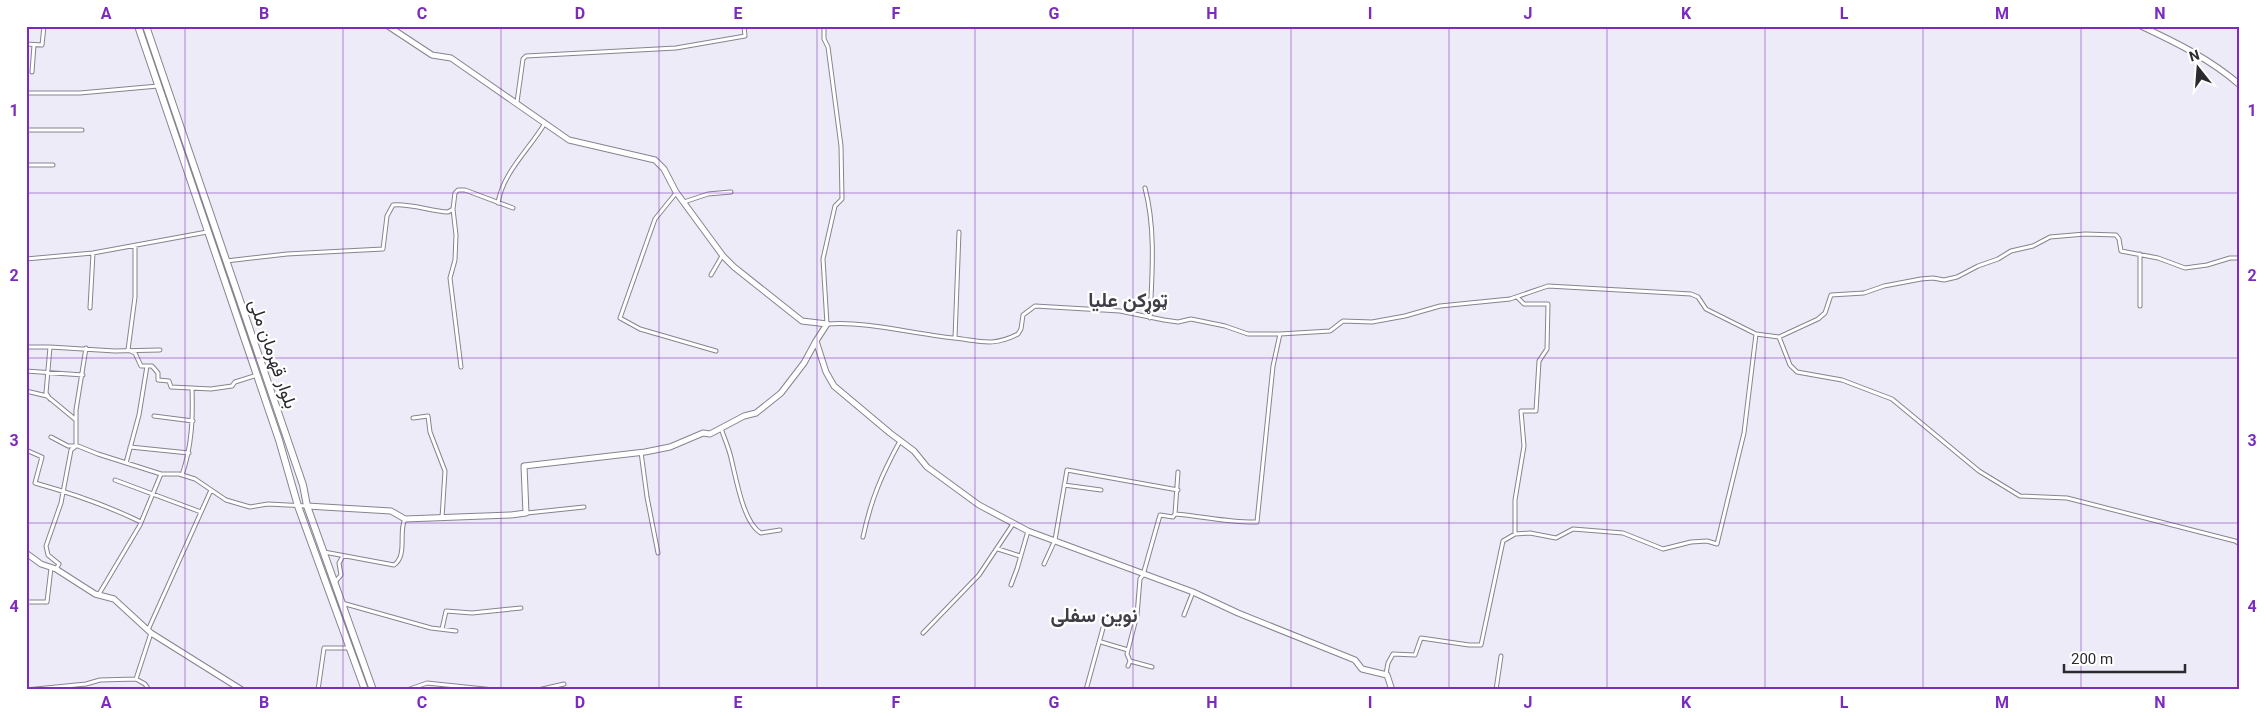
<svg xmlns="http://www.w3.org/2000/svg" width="2266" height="716" font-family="Roboto,Vazirmatn,sans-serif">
	<rect width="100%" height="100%" fill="#edebf7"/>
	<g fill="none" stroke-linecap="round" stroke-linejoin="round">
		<defs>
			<path id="street" d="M824,26V39L828,47L841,146L842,199L835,206L823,259L827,324C869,321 912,334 954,338C981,341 992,347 1018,334L1021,329L1023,315L1035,306L1120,311L1164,320L1178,322L1191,319L1225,326L1248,334H1280L1330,331L1343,321L1372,322L1405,316L1440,306L1510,299L1548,286L1691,294L1698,297L1706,309L1756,334L1779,337L1790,365L1797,372L1842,380L1892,399L1979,471L2020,496L2067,498L2235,541L2240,544
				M26,44L42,45L44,26
				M32,72L34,45
				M26,93H80L158,86
				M517,102L523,59L526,56L676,48L745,36L744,26
				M26,130H82
				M26,165H53
				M1145,188C1156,229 1152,276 1150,318
				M676,193L655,219L620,318L640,329L716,351
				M684,202L708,194L731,192
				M498,203C503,172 529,150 545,123
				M453,209L456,235L455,260L450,278L461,367
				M2140,254V306
				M26,259L93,253L207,232
				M226,261L287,254L383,249L387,216L393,205C408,203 431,211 448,212L453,209L455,193L458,190H465L513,208
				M711,275L722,256
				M90,308L93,253
				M1779,337L1818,319L1825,313L1831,295L1864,293L1884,286L1921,279L1933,278L1944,280L1957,277L1978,266L1998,259L2011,251L2033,246L2050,237L2085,234L2116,235L2119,239L2121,251L2158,258L2185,268L2207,265L2230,258H2240
				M955,338L959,232
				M26,347H50
				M147,366H152L158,373V380L169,381L171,387L211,389L232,386L235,382L257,375
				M26,371L83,375
				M26,391L47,396L76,420
				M50,399L46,393L50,347L115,351L160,350
				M154,416L193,421
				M413,418L428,416L430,432L445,471L442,518
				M721,428C724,438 729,448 731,458C736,477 743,523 761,533L780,530
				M51,437L68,446H78L98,454L161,474H179L195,479L226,500L250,507L268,504L307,506
				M130,447L189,453
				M26,450L42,457L35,483C71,493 108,506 141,522
				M641,452L647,497L658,553
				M126,463L139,415L147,366H141L135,353L128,350L135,297V246
				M182,475C192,446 193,418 192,388
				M115,480L201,512
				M1064,485L1101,490
				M527,513L584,507
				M1175,514L1178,472
				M1515,534V500L1524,446L1521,411H1536L1539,361L1547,349L1548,304H1524L1517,297
				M863,537C871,499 882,474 900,441
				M998,549L1020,556
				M324,552L394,565C408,555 398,532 405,519
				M1044,564L1055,540L1067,470L1178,490
				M56,569L59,564L48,555L46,546L61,503L71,450L76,446V410L86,348
				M335,582L341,575L339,563L343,556
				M1011,585L1017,569L1028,531
				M99,594L140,525L161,474
				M26,602H47L51,568
				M342,603L431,628L456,631
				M1184,615L1193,592
				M442,629L446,611L472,613L521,608
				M148,630L211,490
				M923,633L979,575L1013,524
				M1101,642L1128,650
				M1128,666L1130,661
				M1152,667L1130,661L1127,654L1137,615L1140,579L1143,575L1160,515L1173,517L1175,514C1202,516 1230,523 1257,522L1273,366L1280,334
				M1386,674L1388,663L1393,654L1415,655L1421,638L1469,645H1481L1503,541L1515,534L1530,533L1556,538L1573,529L1623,533L1663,549L1691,542L1707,541L1717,544L1744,433L1756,334
				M136,679L151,633
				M26,690L86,684L100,680L136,679L145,684L149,690
				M318,690L324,648H349
				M407,690L427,683L494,690
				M538,690L564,684
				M1086,690L1103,628
				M1496,690L1501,656"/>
			<path id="secondary" d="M388,26L432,55L451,58L569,140L655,160L664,169L676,192L723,256L734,267L802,321L827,324L816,341L826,372L834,386L890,433L914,451L927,467L979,505L1028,531L1193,592L1238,613L1355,660L1362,669L1387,675L1392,690
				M2141,26C2177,43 2210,59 2240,85
				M307,506L391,511L405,519L511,515L526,513L524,466L645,452L670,447L703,433L710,434L744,416L756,413L781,393L804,363L816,341
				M26,553L41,564L56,569L95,594L114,599L151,633L242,690"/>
			<path id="highway" d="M138,26L279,440L298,506L365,690
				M146,26L303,485L307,506L373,690"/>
		</defs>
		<use href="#street" stroke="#86848f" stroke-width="5"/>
		<use href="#secondary" stroke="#86848f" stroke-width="7"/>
		<use href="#highway" stroke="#86848f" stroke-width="8"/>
		<use href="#street" stroke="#fff" stroke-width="3"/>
		<use href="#secondary" stroke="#fff" stroke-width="5"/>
		<use href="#highway" stroke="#fff" stroke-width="6"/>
	</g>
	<path fill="none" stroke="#7b2cbf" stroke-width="1" stroke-opacity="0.55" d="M185,26V690M343,26V690M501,26V690M659,26V690M817,26V690M975,26V690M1133,26V690M1291,26V690M1449,26V690M1607,26V690M1765,26V690M1923,26V690M2081,26V690M26,193H2240M26,358H2240M26,523H2240"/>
	<g text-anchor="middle" stroke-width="4.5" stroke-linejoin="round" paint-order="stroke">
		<g font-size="18" fill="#2b2a2e" stroke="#fff">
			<text transform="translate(273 354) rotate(71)" y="6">بلوار قهرمان ملی</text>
		</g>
		<g font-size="20" font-weight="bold" fill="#403d47" stroke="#fff">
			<text x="1128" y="307">ټوړکن علیا</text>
			<text x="1094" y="622">نوین سفلى</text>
		</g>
	</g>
	<rect width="2266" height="716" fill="none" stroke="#ffffff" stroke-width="55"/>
	<g transform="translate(2198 68) rotate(343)" stroke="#ffffff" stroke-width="4" paint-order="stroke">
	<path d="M0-4L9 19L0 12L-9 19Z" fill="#2b2a2e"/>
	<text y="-8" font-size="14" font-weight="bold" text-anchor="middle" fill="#2b2a2e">N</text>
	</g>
	<path d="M2064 664v8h121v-8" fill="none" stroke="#2b2a2e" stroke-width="2.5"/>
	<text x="2071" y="664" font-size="15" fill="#2b2a2e" stroke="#ffffff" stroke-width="4" paint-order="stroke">200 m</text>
	<rect x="28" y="28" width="2210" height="660" fill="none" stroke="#7b2cbf" stroke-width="2"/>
	<g font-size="16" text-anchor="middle" font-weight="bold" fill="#7b2cbf">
		<text x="106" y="19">A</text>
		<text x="264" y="19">B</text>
		<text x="422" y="19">C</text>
		<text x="580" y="19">D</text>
		<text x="738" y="19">E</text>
		<text x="896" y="19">F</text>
		<text x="1054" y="19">G</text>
		<text x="1212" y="19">H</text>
		<text x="1370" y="19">I</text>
		<text x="1528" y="19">J</text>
		<text x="1686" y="19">K</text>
		<text x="1844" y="19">L</text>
		<text x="2002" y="19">M</text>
		<text x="2160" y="19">N</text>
		<text x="14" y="116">1</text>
		<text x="2252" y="116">1</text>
		<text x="14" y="281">2</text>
		<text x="2252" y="281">2</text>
		<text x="14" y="446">3</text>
		<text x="2252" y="446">3</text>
		<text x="14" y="612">4</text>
		<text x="2252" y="612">4</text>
		<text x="106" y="708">A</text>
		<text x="264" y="708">B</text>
		<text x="422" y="708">C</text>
		<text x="580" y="708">D</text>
		<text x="738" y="708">E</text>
		<text x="896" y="708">F</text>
		<text x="1054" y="708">G</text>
		<text x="1212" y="708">H</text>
		<text x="1370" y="708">I</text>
		<text x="1528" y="708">J</text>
		<text x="1686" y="708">K</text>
		<text x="1844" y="708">L</text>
		<text x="2002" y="708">M</text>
		<text x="2160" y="708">N</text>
	</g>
</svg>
